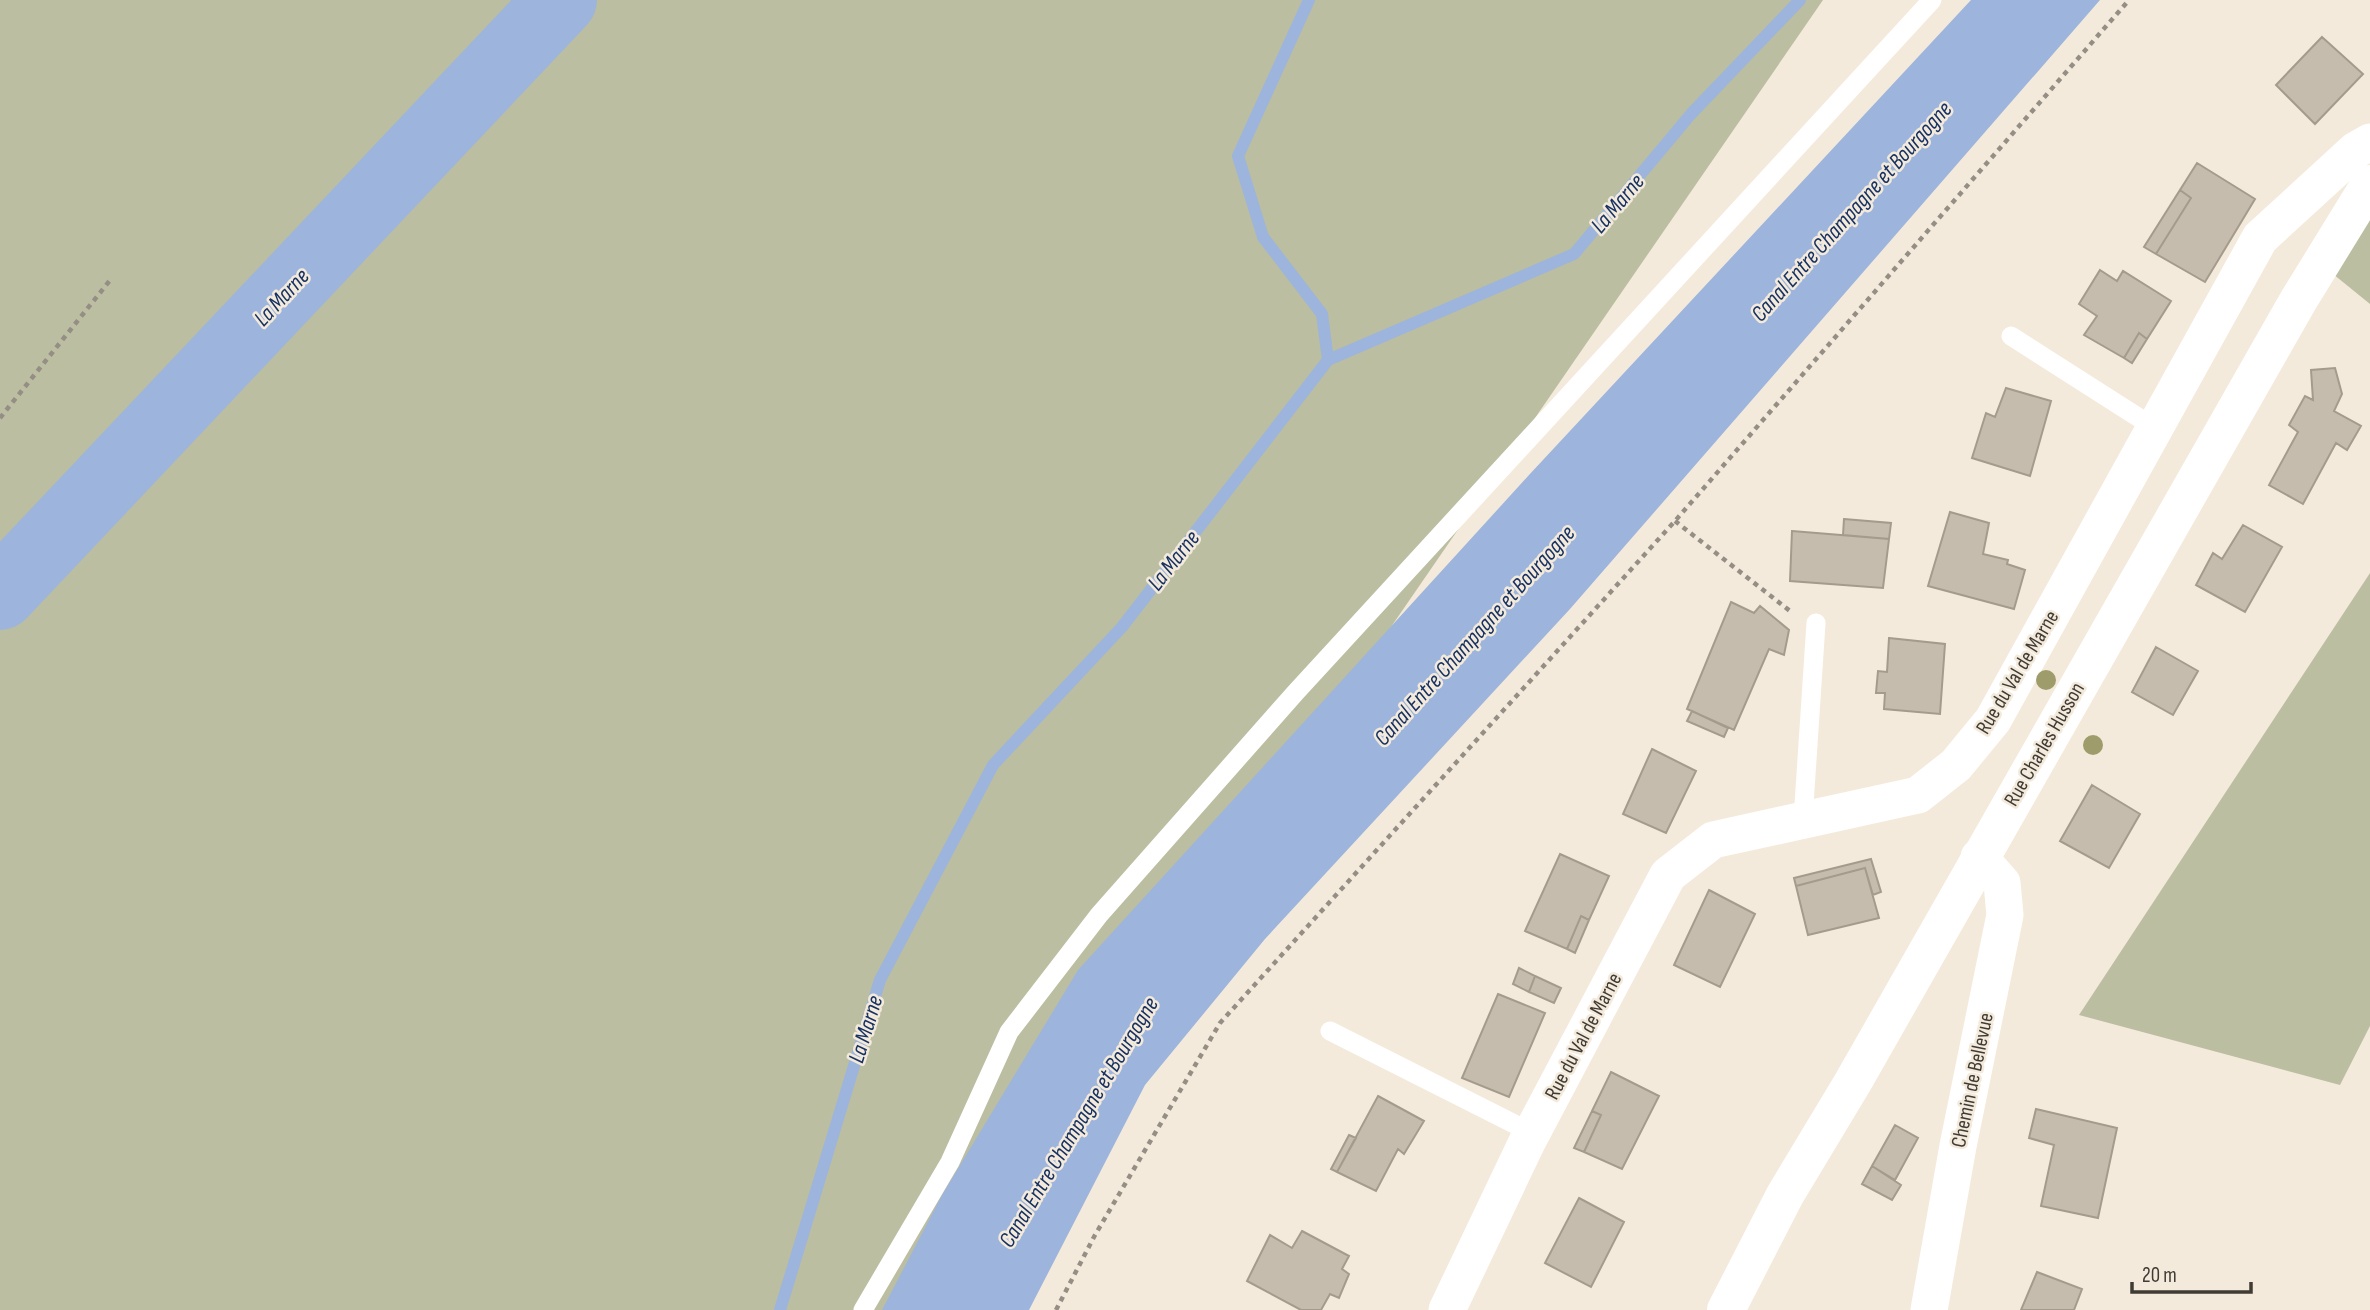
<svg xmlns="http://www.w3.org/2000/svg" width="2370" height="1310" font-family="'Sofia Sans Condensed',sans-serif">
	<rect width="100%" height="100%" fill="#f4eadb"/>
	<path fill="#bbbea1" d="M0,0H1823L1136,997L989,1310H0Z
		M2370,207V304L2333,274Z
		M2370,573V1026L2340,1085L2079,1015Z"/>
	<path fill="#9db4dd" d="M1971,0H2100L1570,609L1265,939L1145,1085L1029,1310H882L942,1195L1078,970L1529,475Z"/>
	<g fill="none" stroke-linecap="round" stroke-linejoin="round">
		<path stroke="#9db4dd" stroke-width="12" d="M1309,0L1238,156L1263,237L1322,314L1328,360
			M780,1310L880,980L993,765L1122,627L1328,360L1574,254L1691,114L1800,0"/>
		<path stroke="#9db4dd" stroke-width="72" d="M0,594L561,0"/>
	</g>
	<path fill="#c6bcae" stroke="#a59b8d" stroke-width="2" d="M2322,37L2363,74L2315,124L2276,85Z
		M2197,163L2255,199L2205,282L2156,254L2191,198L2180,190Z
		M2180,190L2191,198L2156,254L2144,247Z
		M2100,270L2117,281L2123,271L2171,301L2147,339L2139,333L2124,358L2084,335L2097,316L2079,304Z
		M2139,333L2147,339L2132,363L2124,358Z
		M2335,368L2342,394L2334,411L2361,426L2347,450L2336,443L2303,504L2269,485L2298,432L2289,425L2305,396L2313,400L2311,370Z
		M2006,388L2051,401L2030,476L1972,458L1986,413L1995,417Z
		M1950,512L1989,523L1983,554L2008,560L2007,564L2025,570L2014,609L1928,586Z
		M1844,519L1891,523L1889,539L1843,535Z
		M2243,525L2282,547L2245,612L2196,585L2213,553L2222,559Z
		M1792,531L1889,539L1883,588L1790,581Z
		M1731,602L1754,613L1760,606L1789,630L1784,655L1769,649L1734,730L1687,709Z
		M1889,638L1945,644L1940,714L1884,709L1885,693H1876L1878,671L1887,672Z
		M2156,647L2198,671L2173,715L2132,692Z
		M1692,711L1728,728L1724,737L1687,721Z
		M1652,749L1696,771L1666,833L1623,814Z
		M2092,785L2140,814L2109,868L2060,841Z
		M1560,854L1609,876L1589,920L1581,916L1567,949L1525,931Z
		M1871,859L1881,892L1873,895L1865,868L1796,886L1794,878Z
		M1865,868L1879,918L1808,935L1796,886Z
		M1709,890L1755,914L1720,987L1674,965Z
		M1581,916L1589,920L1575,953L1567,949Z
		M1519,968L1535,976L1529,992L1513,984Z
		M1535,976L1561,988L1554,1003L1529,992Z
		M1498,994L1545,1013L1509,1097L1462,1078Z
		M1611,1072L1659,1096L1622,1169L1584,1152L1601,1115L1592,1111Z
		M1378,1096L1424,1121L1404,1154L1398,1149L1376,1191L1337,1172Z
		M2036,1109L2117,1128L2098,1218L2041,1206L2054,1145L2029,1138Z
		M1592,1111L1601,1115L1584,1152L1574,1148Z
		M1895,1125L1918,1138L1895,1180L1872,1166Z
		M1349,1135L1356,1138L1337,1172L1331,1169Z
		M1872,1166L1901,1185L1892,1200L1862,1184Z
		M1579,1198L1624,1222L1591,1287L1545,1263Z
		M1302,1231L1349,1256L1342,1269L1349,1274L1339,1298L1330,1294L1321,1310H1301L1247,1281L1270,1235L1292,1248Z
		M2037,1272L2082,1289L2074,1310H2021Z"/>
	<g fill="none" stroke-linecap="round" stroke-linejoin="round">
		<path stroke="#958e84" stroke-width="4.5" stroke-dasharray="5 5" stroke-linecap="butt" d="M0,418L111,279
			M1675,521L1790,611
			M1056,1310L1095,1235L1220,1023L1675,521L2129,0"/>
		<path stroke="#fff" stroke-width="19" d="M2011,336L2155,428
			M1803,820L1816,623
			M1330,1031L1532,1133
			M863,1310L950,1162L1009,1032L1099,915L1296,692L1932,0"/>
		<path stroke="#fff" stroke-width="37" d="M1447,1310L1527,1142L1668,875L1713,840L1918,795L1956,765L1993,720L2260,238L2356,150L2370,142
			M1929,1310L1958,1146L2005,915L2002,883L1979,857"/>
		<path stroke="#fff" stroke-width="38" d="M1726,1310L1785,1195L1853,1082L2298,301L2370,184"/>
	</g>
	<g fill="#9f9c6b">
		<circle cx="2046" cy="680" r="10"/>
		<circle cx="2093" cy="745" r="10"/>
	</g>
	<g text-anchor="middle" stroke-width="5" stroke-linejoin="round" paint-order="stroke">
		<g font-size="21" fill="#3f3b35" stroke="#f4eadb">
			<text transform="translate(2017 672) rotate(-59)" y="7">Rue du Val de Marne</text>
			<text transform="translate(2044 744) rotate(-60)" y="7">Rue Charles Husson</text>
			<text transform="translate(1583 1036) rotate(-62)" y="7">Rue du Val de Marne</text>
			<text transform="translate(1972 1080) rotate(-78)" y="7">Chemin de Bellevue</text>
		</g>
		<g font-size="23" font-style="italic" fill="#163163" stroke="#f4eadb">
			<text transform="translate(1617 203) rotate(-50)" y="8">La Marne</text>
			<text transform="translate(1851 211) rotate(-48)" y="8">Canal Entre Champagne et Bourgogne</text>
			<text transform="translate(281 297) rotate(-47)" y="8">La Marne</text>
			<text transform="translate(1173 560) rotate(-52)" y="8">La Marne</text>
			<text transform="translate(1474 635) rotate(-48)" y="8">Canal Entre Champagne et Bourgogne</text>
			<text transform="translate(865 1029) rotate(-73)" y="8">La Marne</text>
			<text transform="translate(1078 1122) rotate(-59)" y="8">Canal Entre Champagne et Bourgogne</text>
		</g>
	</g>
	<path d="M2132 1282v10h119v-10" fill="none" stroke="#3f3b35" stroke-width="3.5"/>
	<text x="2142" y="1282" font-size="21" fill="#3f3b35" stroke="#f4eadb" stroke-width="5" paint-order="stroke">20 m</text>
</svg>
